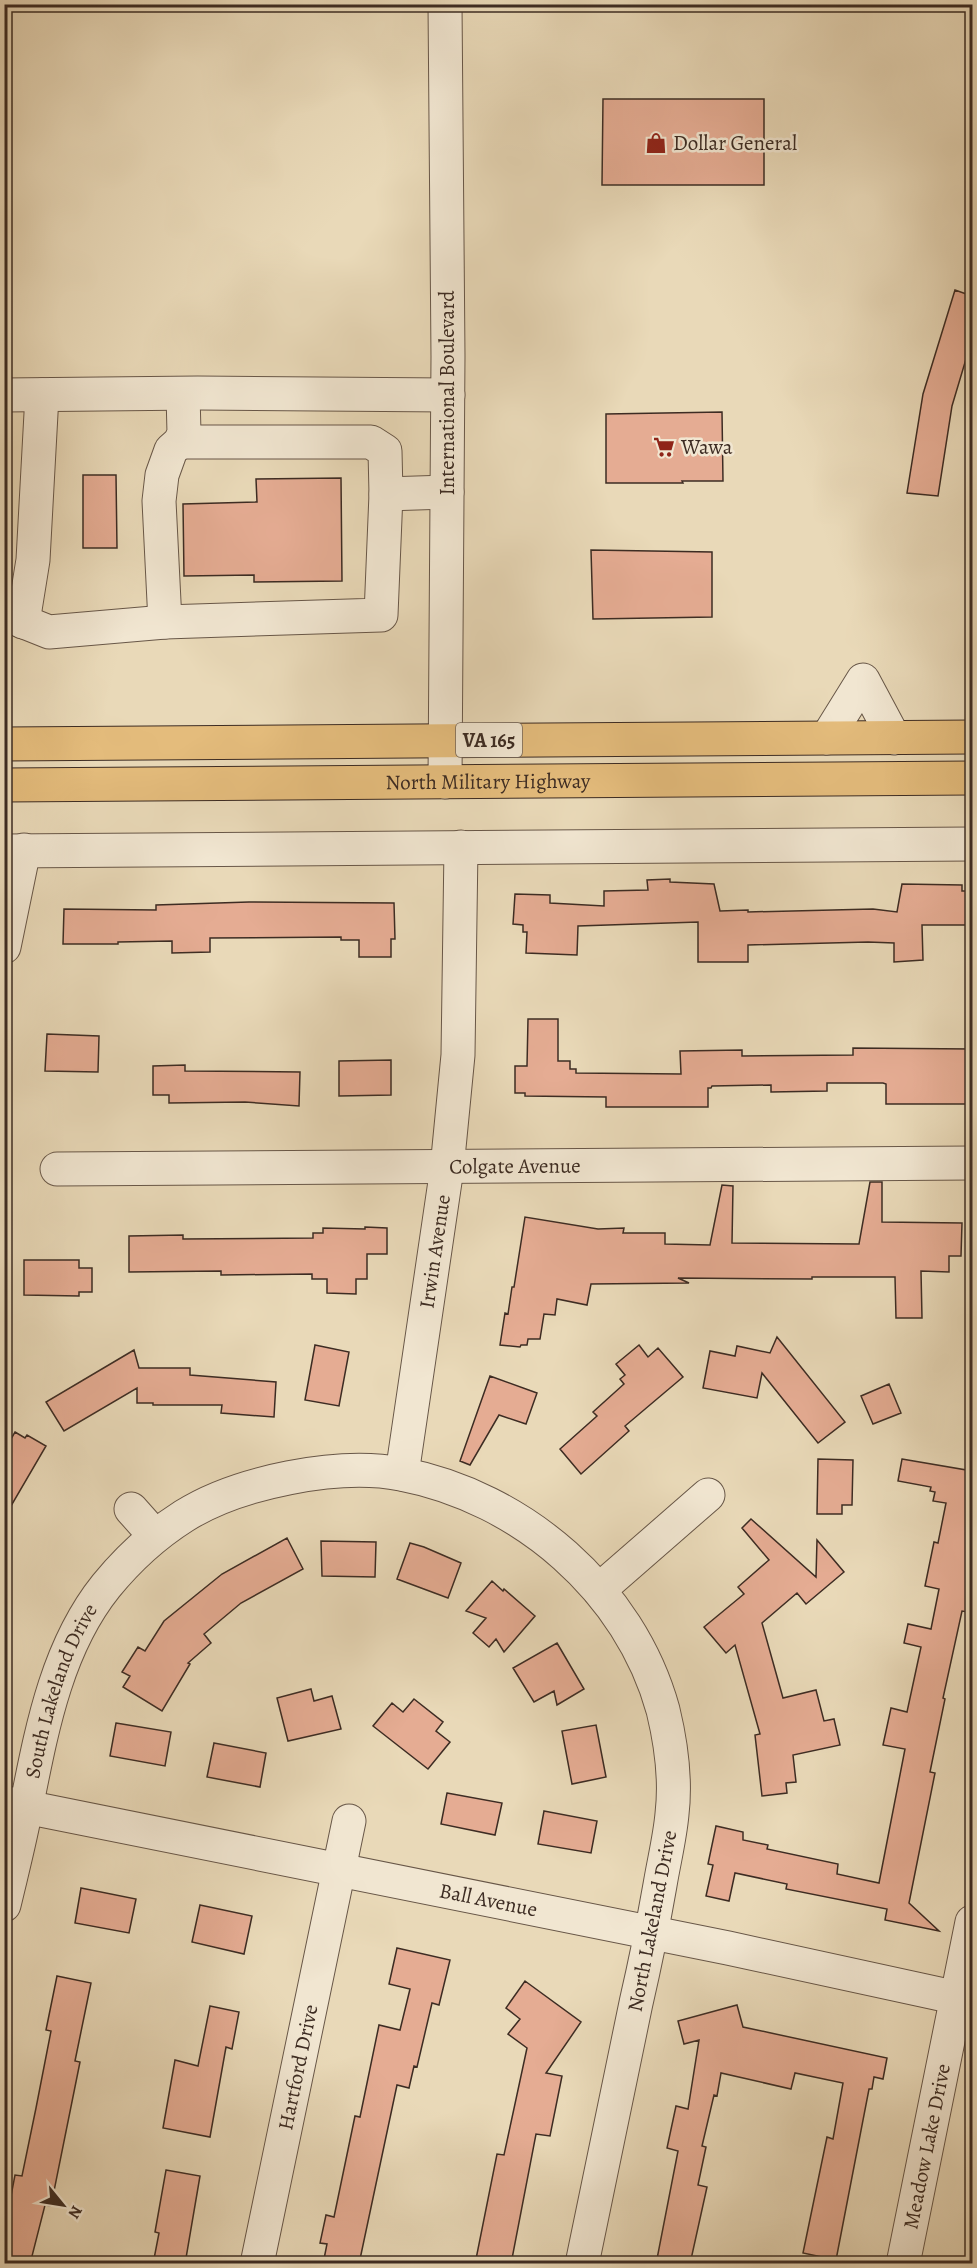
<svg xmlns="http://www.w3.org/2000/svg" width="977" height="2268" font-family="Alegreya,serif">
	<rect width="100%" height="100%" fill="#e9d9b8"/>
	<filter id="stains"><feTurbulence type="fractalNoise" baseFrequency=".00333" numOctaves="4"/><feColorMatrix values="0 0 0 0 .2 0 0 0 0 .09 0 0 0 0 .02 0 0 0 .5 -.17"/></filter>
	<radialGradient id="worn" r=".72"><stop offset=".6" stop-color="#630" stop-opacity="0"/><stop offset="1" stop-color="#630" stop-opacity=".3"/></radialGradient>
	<path fill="#e5ac93" stroke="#3d2c23" stroke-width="1.5" d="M603,99H764V185H602Z
		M955,290L972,296V339L952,406L938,496L907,493L923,394Z
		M722,412L723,481H682L683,483H606V414Z
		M83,475H116L117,548H83Z
		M341,478L342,581L254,582V575L184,576L183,504L257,502L256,479Z
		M591,550L712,552V617L593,619Z
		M670,879V882L714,884L720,911L748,910V912L873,909L897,912L902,884L962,885V891H972V925H922L923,960L894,962V943L868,942L748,945V962H698V922L578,926L577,955L526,953L527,932H523V925L513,924L515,894L550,895V903L604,906V891L648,890L647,880Z
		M249,902L394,903L395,939H391V957H359V940H341V937L210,938V952L172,953V941L118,942V944H63L64,909L156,910V905Z
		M528,1019H558V1061H570V1069H576V1073L681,1074L680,1051L742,1050V1056L853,1055V1048L972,1049V1104H886V1084L883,1083H827V1091L771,1092V1085L712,1086L711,1088H708V1107H606V1097L525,1096V1093H515V1066H527Z
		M47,1034L99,1036L98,1072L45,1071Z
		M391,1060V1095L339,1096V1061Z
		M185,1065V1071L300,1072L299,1106L245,1102L169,1103V1095H153V1066Z
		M870,1182H882V1222L962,1223L961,1256H949V1272L921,1271L922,1318H896L895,1277H812V1279L678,1278L689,1283L591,1284L587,1305L557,1299L555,1315L544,1314L540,1339H528L527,1345H521L520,1347L500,1345L505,1313L508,1314L512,1287H514L525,1217L598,1229L624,1228L623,1233H665V1244L710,1245L722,1185L733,1186L732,1243L859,1244Z
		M365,1227L387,1228V1254H367V1279H356V1294L327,1293V1279H312V1274L221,1275V1271L129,1272V1236L183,1235V1239L313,1238V1233H323V1228L365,1229Z
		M24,1260H79V1268H92V1292H79V1296L24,1295Z
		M777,1337L845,1422L818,1443L762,1373L757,1398L703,1388L710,1351L735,1356L737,1346L770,1353Z
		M315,1345L349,1352L339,1406L305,1400Z
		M639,1345L648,1357L658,1348L683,1377L625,1426L629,1431L581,1474L560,1449L597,1416L593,1412L624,1384L620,1379L625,1375L616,1364Z
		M134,1350L139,1368H190V1375L276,1382L274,1417L221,1413L222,1405H153V1403H137V1388L64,1431L46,1402Z
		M490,1376L537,1393L526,1424L499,1415L470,1465L460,1461Z
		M889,1384L901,1413L873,1424L861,1396Z
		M15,1432L25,1438L27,1435L46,1446L4,1518V1451Z
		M818,1459L853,1460L852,1505H842V1514H817Z
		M902,1459L972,1471V1589L968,1612L962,1611L943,1698L945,1699L930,1772L935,1773L909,1903L939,1931L885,1920L887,1909L786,1889L787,1884L735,1873L729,1901L706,1896L713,1865L708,1864L716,1826L743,1832V1840L768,1845L767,1849L838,1864L837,1874L879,1883L905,1749L883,1745L891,1708L907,1712L921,1647L904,1643L908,1624L931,1629L939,1589L925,1586L934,1542L938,1543L946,1503L933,1501L935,1492L930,1491L931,1487L898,1481Z
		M751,1519L816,1577L817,1540L844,1572L806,1604L797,1593L762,1623L783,1698L816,1690L824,1721L834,1719L840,1745L793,1755L796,1782L786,1783L787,1793L762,1796L755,1735L760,1734L735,1645L726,1653L704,1627L744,1594L738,1587L769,1560L742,1528Z
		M287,1538L303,1569L241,1603L204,1634L211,1643L188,1663L190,1664L162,1711L123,1687L130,1676L122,1672L138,1647L145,1651L164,1621L222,1574Z
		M321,1541L376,1542L375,1577L322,1576Z
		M410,1543L424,1547L461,1563L448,1598L397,1579Z
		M492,1581L503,1591L504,1589L535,1616L504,1652L496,1639L489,1647L473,1633L486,1618L466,1611Z
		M557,1643L584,1689L557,1705L554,1691L534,1702L513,1668Z
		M311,1689L314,1701L332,1696L341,1729L288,1741L277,1698Z
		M414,1699L443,1722L436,1731L450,1742L428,1769L373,1726L392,1703L403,1712Z
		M116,1723L171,1732L165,1766L110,1756Z
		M596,1725L606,1777L572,1784L562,1731Z
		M214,1743L266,1753L260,1787L207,1777Z
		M447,1793L502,1803L495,1835L441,1824Z
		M544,1811L597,1821L591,1853L538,1844Z
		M81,1888L136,1899L129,1933L75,1923Z
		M200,1905L252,1916L244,1954L192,1942Z
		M397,1948L450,1960L439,2005L432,2003L417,2067L414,2066L409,2088L397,2085L359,2264H347L324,2259L327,2244L320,2243L326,2215L334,2217L355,2116L360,2117L379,2025L400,2030L410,1989L389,1984Z
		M57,1976L91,1983L75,2061L80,2062L51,2206L45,2205L30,2264H4V2232L15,2175L22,2176L36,2108L51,2031L46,2030Z
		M525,1981L581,2022L546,2073L562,2076L550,2136L536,2134L511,2264H475L497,2154L504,2155L527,2048L508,2034L520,2019L506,2008Z
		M737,2005L743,2027L887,2058L883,2079L874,2077L872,2089H869L836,2260L803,2253L827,2137L833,2139L843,2083L795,2073L791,2089L721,2073L717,2096L714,2095L702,2146L706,2147L698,2185L707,2187L690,2264H656L678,2151L667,2148L676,2106L688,2109L699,2040L684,2044L678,2021Z
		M210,2006L239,2012L232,2049L226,2047L210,2137L163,2128L175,2060L198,2066Z
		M166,2170L200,2176L185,2264H153L159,2233L155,2232Z"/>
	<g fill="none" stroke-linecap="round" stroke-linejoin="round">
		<defs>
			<g id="minor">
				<path d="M445,4L448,356L445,782"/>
				<path d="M183,394L184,433L180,442L171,450L162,475L159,501L165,622L381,615L386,494L447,492"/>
				<path d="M4,395L198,393L448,395"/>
				<path d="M180,442H371L385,451L386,494"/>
				<path d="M4,617L9,616L49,632L165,622"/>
				<path d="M23,622L33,560L42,395"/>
				<path d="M827,738L863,680L894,738"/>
				<path d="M4,851L972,844"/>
				<path d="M4,947L24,850"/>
				<path id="s1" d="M57,1169L972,1163"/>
				<path id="s2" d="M402,1474L447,1168L458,1055L461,847"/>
				<path d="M131,1509L155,1536"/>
				<path d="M599,1590L708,1495"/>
				<path id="s3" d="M6,1803L728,1948L972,2001"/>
				<path id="s4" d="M4,1905C12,1871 21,1837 27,1803C42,1728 57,1647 106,1586C128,1559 154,1535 184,1516C238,1482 338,1462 401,1474C522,1497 630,1590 663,1710C671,1743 676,1780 672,1814C670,1837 664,1861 660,1885C653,1925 645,1964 636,2003C618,2090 600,2177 582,2264"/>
				<path id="s5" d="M257,2264L349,1821"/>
				<path id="s6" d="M903,2264L972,1922"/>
			</g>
			<g id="major">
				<path d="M4,744L972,737"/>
				<path id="s7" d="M4,785L972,778"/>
			</g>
		</defs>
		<use href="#minor" stroke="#685748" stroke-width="35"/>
		<use href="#major" stroke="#3d2c23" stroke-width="35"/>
		<use href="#minor" stroke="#f1e6d1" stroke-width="33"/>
		<use href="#major" stroke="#e4bc7c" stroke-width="33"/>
	</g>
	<defs>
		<symbol id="shop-bare" viewBox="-9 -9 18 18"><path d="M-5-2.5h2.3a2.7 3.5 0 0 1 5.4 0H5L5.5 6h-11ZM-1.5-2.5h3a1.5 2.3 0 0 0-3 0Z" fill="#8f2418" stroke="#f1e6d1" stroke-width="2.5" paint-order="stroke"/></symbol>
		<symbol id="supermarket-bare" viewBox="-9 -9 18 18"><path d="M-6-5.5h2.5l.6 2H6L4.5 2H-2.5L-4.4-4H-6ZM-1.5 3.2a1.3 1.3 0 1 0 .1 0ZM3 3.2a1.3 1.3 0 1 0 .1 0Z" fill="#8f2418" stroke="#f1e6d1" stroke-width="2.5" paint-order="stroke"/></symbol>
	</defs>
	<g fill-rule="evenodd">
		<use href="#shop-bare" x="641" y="128" width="30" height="30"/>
		<use href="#supermarket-bare" x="649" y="432" width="30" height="30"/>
	</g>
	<g text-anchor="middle" stroke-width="5" stroke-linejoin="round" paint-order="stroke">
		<rect fill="#f1e6d1" stroke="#736457" stroke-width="1.5" x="456" y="723" width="66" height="34" rx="4.5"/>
		<g font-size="20" font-weight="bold" fill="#3d2c23">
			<text x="489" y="747">VA 165</text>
		</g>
		<g font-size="21" fill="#3d2c23" stroke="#f1e6d1" text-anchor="start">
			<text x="673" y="150">Dollar General</text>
			<text x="681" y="454">Wawa</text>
		</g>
		<g font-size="21" fill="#3d2c23" stroke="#f1e6d1">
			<text transform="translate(447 393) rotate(-90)" y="7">International Boulevard</text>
			<text dy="7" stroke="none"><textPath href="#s7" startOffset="484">North Military Highway</textPath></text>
			<text dy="7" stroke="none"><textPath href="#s1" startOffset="458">Colgate Avenue</textPath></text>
			<text dy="7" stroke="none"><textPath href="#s2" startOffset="225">Irwin Avenue</textPath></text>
			<text dy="7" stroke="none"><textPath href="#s4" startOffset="222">South Lakeland Drive</textPath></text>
			<text dy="7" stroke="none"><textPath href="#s3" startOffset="492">Ball Avenue</textPath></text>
			<text transform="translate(652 1921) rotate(-79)" y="7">North Lakeland Drive</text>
			<text dy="7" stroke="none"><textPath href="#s5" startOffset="201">Hartford Drive</textPath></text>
			<text dy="7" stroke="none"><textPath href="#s6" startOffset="120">Meadow Lake Drive</textPath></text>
		</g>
	</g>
	<rect width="977" height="2268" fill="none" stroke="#e9d9b8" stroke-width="24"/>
	<rect x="6" y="6" width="965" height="2256" fill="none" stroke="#3d2c23" stroke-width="3"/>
	<rect x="12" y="12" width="953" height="2244" fill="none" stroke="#3d2c23" stroke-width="1.5"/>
	<g transform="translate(63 2205) rotate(120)" stroke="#f1e6d1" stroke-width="4.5" paint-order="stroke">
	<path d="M0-4.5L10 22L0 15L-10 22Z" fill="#3d2c23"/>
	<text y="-9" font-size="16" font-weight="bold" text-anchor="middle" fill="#3d2c23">N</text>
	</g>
	<rect width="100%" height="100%" filter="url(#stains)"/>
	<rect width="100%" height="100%" fill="url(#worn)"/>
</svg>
